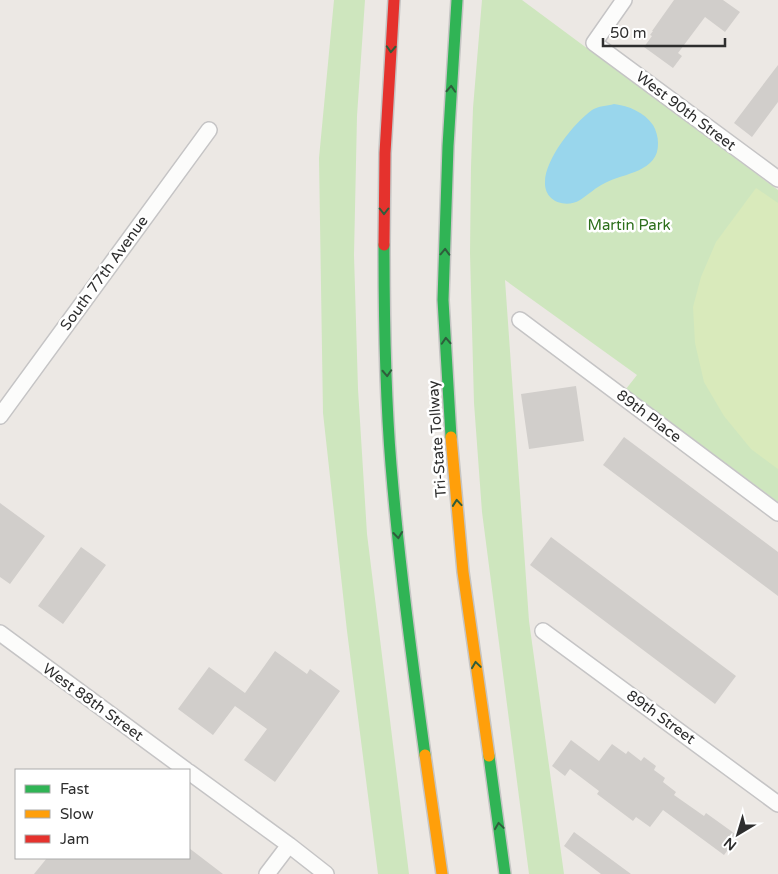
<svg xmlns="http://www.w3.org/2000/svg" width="778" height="874" font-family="'Varela Round',sans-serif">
	<rect width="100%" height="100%" fill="#ece8e4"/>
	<path fill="#cee6be" d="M334,0H365L357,116L354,255L358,389L367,534L409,874H378L347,631L323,413L319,158Z
		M482,0H522L778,190V502L626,389L637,375L505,280L529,621L564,874H529L482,512L474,403L470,253L471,167L473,108Z"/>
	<path fill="#d9eabb" d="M756,188L778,203V469L751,449L724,416L704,382L695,343L693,307L701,277L716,242Z"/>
	<path fill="#99d6ec" d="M614,104C629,106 644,112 653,125C656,130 658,137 658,143C659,172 624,173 605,183C596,187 588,195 580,200C565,209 544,201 545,182C545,159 574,123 592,110C598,106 607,106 614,104Z"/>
	<path fill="#d1cecb" d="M674,0H723L740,12L725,32L705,17L678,53L682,56L673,68L644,47L652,36L650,35L653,31H652Z
		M778,65V102L752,137L734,123Z
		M576,386L584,441L529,449L521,394Z
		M624,437L778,552V596L603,465Z
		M0,503L45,536L10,584L0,577Z
		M551,537L736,676L715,704L530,565Z
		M81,547L106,565L63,624L38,606Z
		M275,651L307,674L310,669L340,691L275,782L244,760L267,729L235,706L213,735L178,709L209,667L245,693Z
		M571,740L599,761L612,744L626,754L628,751L641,761L644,757L656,766L654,770L665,778L663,782L676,792L674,795L704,816L706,813L738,836L724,855L663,810L650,827L636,817L633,821L597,794L599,791L570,769L565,776L552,766Z
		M574,832L631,874H601L564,846Z
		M189,848L223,874H34L47,858H189Z"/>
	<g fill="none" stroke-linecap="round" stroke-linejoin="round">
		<defs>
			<path id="street" d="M624,0L594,43L778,179
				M520,320L778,513
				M0,416L209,130
				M543,631L778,804
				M0,633L186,770
				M189,772L289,845L326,874
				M267,874L289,845"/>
			<path id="fast" d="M384,245C384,318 385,392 391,465C399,562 412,659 425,755
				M451,437L443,300L448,146L457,0
				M489,756L505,874"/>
			<path id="slow" d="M451,437L463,572L489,756
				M425,755L442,874"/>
			<path id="jam" d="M384,245L385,153L394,0"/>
		</defs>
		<use href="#street" stroke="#c5c4c5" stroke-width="18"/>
		<use href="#fast" stroke="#c6c5c4" stroke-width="14"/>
		<use href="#slow" stroke="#c6c5c4" stroke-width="14"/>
		<use href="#jam" stroke="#c6c5c4" stroke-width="14"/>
		<use href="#street" stroke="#fcfcfb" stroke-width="15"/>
		<use href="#fast" stroke="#30b455" stroke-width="11"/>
		<use href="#slow" stroke="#ff9f0a" stroke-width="11"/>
		<use href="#jam" stroke="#e5322d" stroke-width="11"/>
	</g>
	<defs><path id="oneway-chevron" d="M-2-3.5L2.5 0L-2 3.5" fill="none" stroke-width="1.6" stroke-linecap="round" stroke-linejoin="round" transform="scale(1.25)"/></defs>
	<g stroke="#2f5d3c">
		<use href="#oneway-chevron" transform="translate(391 49) rotate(93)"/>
		<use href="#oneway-chevron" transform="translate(451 89) rotate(-87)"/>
		<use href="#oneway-chevron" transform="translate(384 211) rotate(90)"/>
		<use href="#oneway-chevron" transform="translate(445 252) rotate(-88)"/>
		<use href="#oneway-chevron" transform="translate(446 341) rotate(-93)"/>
		<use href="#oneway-chevron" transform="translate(387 373) rotate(87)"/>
		<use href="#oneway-chevron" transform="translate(457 503) rotate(-95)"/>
		<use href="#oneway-chevron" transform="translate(398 535) rotate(84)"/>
		<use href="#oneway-chevron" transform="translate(476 665) rotate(-98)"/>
		<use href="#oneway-chevron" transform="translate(499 826) rotate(-98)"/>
	</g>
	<g text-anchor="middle" stroke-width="5" stroke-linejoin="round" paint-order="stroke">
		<g font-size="15" fill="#2e2e2e" stroke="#fff">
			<text transform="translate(686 111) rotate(37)" y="5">West 90th Street</text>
			<text transform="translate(104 273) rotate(-54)" y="5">South 77th Avenue</text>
			<text transform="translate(649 416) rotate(37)" y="5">89th Place</text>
			<text transform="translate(437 439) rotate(-94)" y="5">Tri-State Tollway</text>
			<text transform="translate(93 702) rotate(36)" y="5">West 88th Street</text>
			<text transform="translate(661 717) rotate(36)" y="5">89th Street</text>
		</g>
		<g font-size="15" fill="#2c6e1b" stroke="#fff">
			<text x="629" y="230">Martin Park</text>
		</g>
	</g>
	<rect x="15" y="769" width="175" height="90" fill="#ffffff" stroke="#ababab"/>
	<rect x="25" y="785" width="25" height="8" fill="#30b455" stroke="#ababab"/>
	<text x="60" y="794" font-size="15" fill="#2e2e2e">Fast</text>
	<rect x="25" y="810" width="25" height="8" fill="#ff9f0a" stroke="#ababab"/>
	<text x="60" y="819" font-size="15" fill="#2e2e2e">Slow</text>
	<rect x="25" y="835" width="25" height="8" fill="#e5322d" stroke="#ababab"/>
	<text x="60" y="844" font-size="15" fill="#2e2e2e">Jam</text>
	<g transform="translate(738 834) rotate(218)" stroke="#ffffff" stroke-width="4" paint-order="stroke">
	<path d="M0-4L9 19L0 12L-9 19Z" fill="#2e2e2e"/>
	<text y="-8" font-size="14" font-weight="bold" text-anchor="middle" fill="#2e2e2e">N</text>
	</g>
	<path d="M603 38v8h122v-8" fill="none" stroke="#2e2e2e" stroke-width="2.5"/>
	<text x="610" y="38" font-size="15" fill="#2e2e2e" stroke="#ffffff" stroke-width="4" paint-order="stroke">50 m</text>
</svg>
